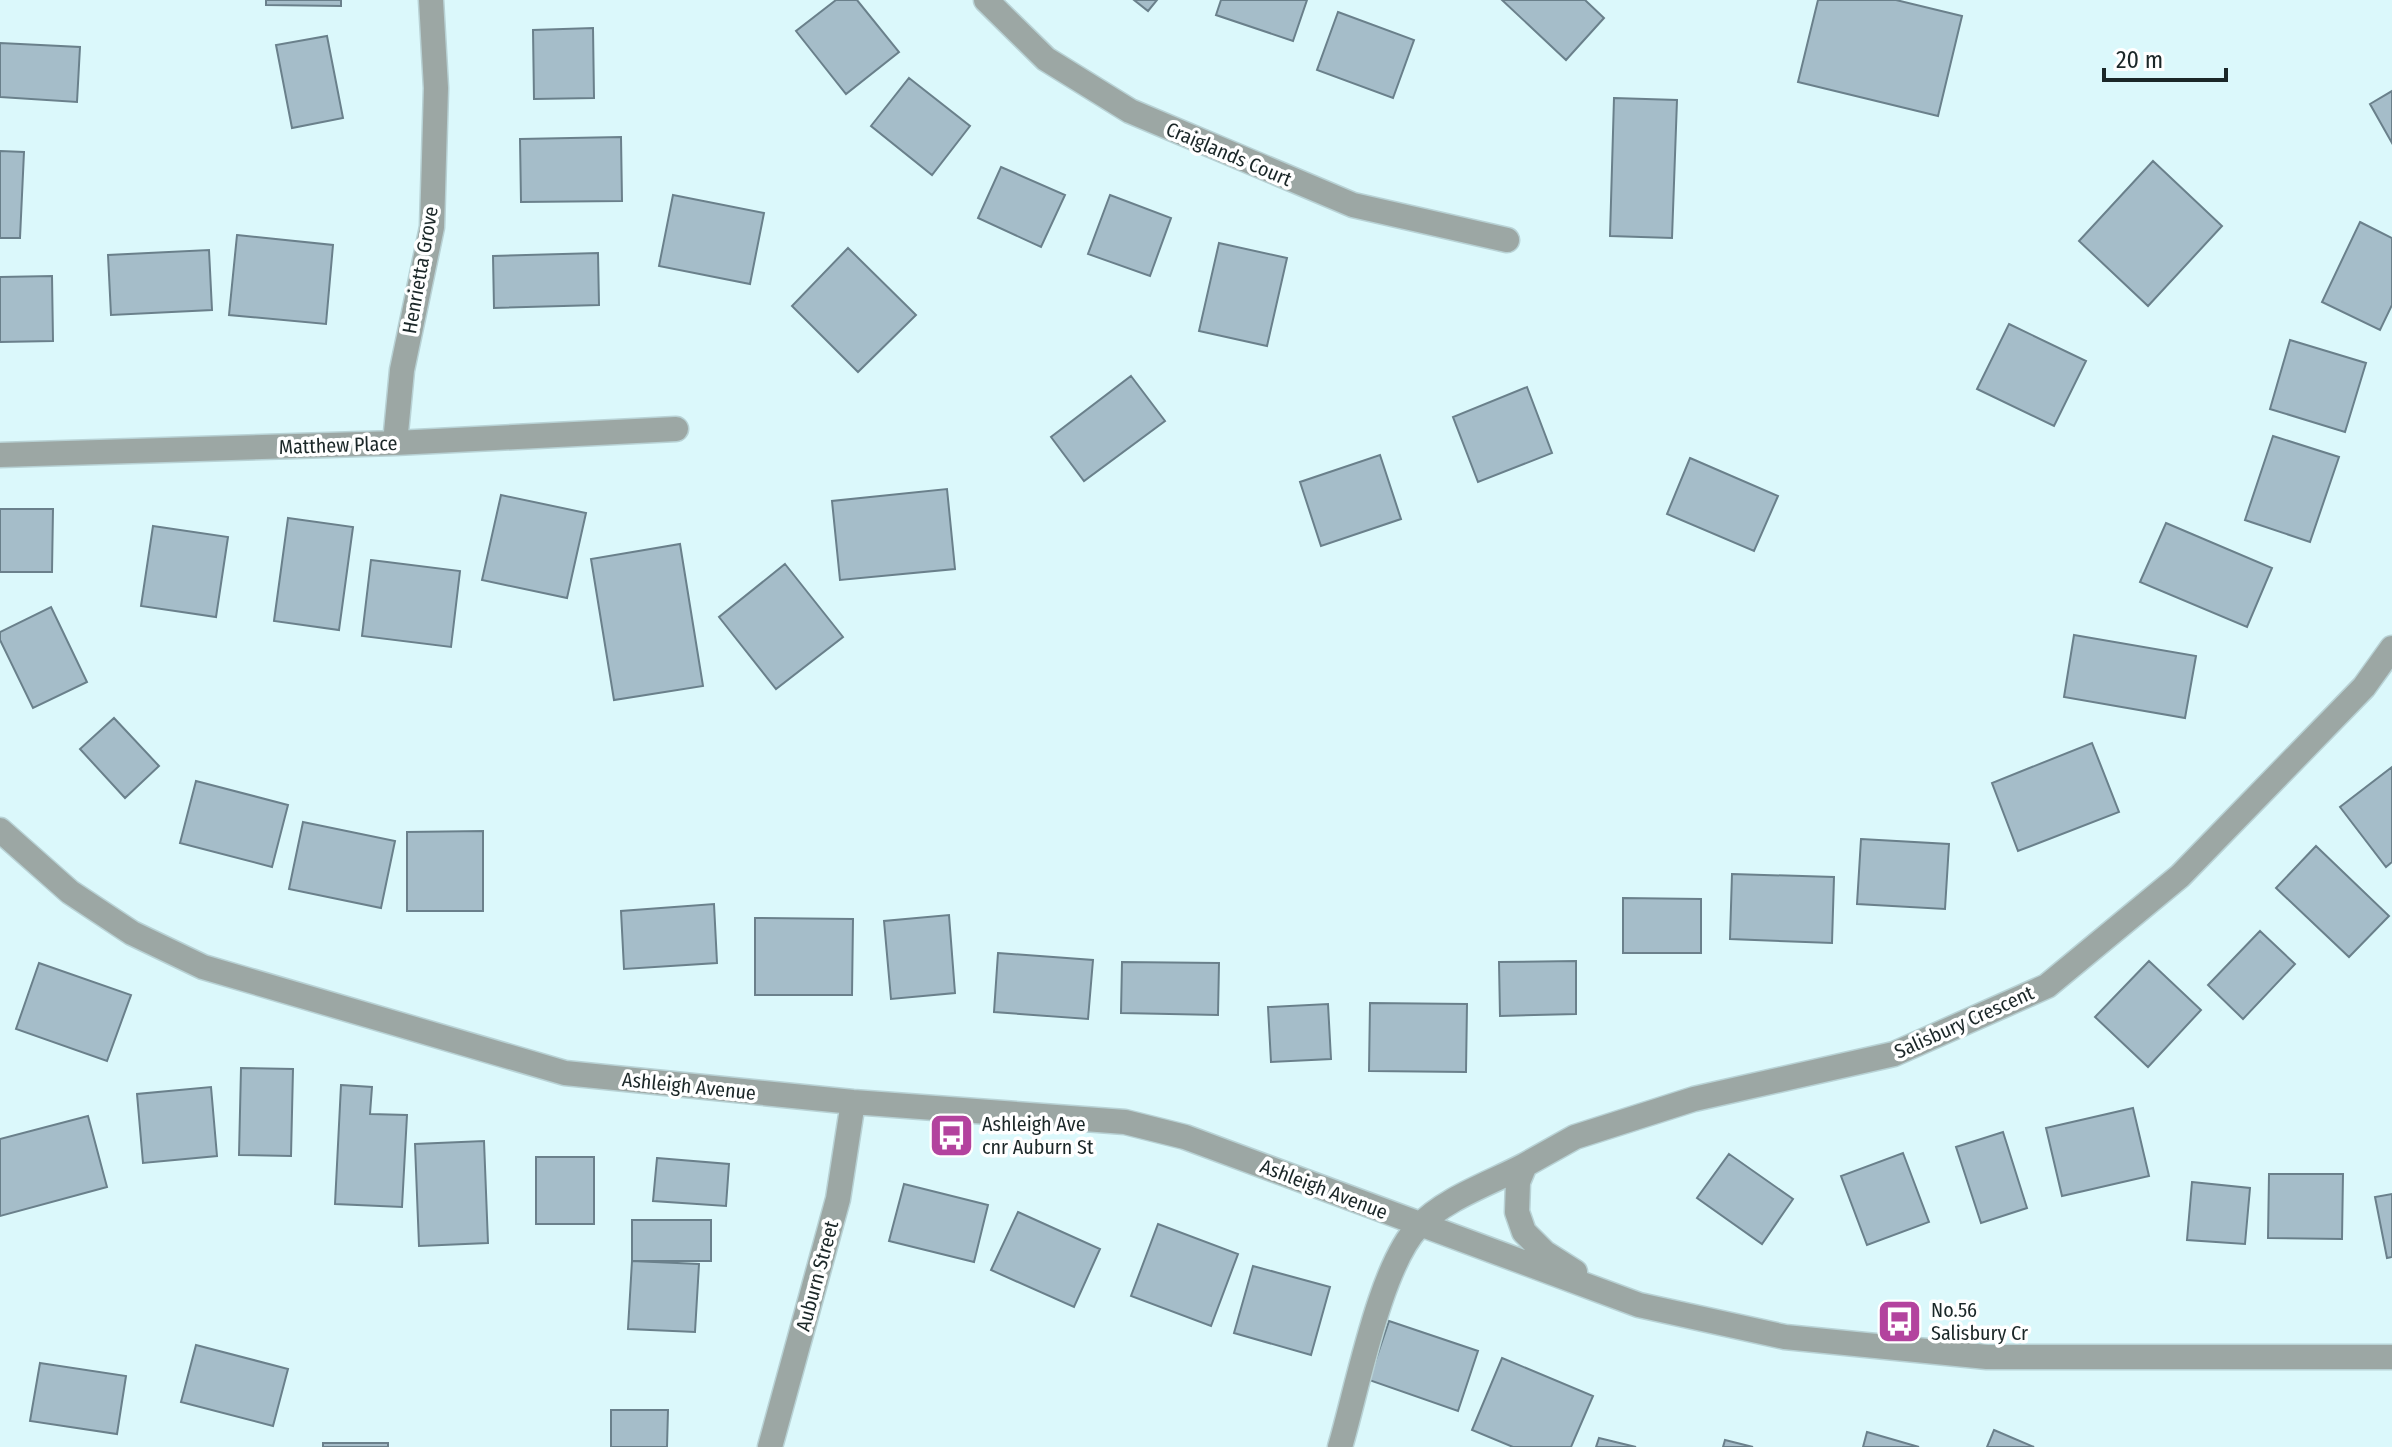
<svg xmlns="http://www.w3.org/2000/svg" width="2392" height="1447" font-family="'Fira Sans Condensed',sans-serif">
	<rect width="100%" height="100%" fill="#dbf8fb"/>
	<path fill="#a5bdc9" stroke="#6a808b" stroke-width="2" d="M266,0H341V6L266,5Z
		M836,0H857L899,52L846,94L796,31Z
		M1134,0H1157L1148,11Z
		M1221,0H1307L1293,41L1216,15Z
		M1502,0H1585L1604,18L1566,60Z
		M1818,0H1896L1962,16L1938,116L1798,82Z
		M1338,12L1414,40L1393,98L1317,70Z
		M593,28L594,98L534,99L533,30Z
		M327,36L343,118L292,128L276,45Z
		M0,43L80,47L77,102L0,97Z
		M909,78L970,126L932,175L871,126Z
		M2392,91V143L2370,104Z
		M1614,98L1677,100L1672,238L1610,236Z
		M621,137L622,201L521,202L520,139Z
		M0,151L24,152L20,238H0Z
		M2153,161L2222,226L2148,306L2079,241Z
		M1001,167L1065,195L1041,247L978,218Z
		M673,195L764,213L750,284L659,266Z
		M1110,195L1171,218L1150,276L1088,254Z
		M2360,222L2392,238V305L2380,330L2322,302Z
		M237,235L333,245L326,324L229,315Z
		M1219,243L1287,258L1267,346L1199,331Z
		M848,248L916,315L858,372L792,306Z
		M209,250L212,310L111,315L108,255Z
		M598,253L599,305L494,308L493,256Z
		M52,276L53,341L0,342V277Z
		M2009,324L2086,361L2054,426L1977,389Z
		M2290,340L2366,363L2345,432L2270,409Z
		M1131,376L1165,421L1084,481L1051,437Z
		M1527,387L1552,453L1478,482L1453,417Z
		M2273,436L2339,457L2310,542L2245,520Z
		M1380,455L1401,519L1321,546L1300,482Z
		M1690,458L1778,496L1754,551L1667,514Z
		M947,489L955,569L840,580L832,501Z
		M501,495L586,513L567,598L482,580Z
		M0,509H53L52,572H0Z
		M288,518L353,527L339,630L274,621Z
		M2166,523L2272,568L2247,627L2140,582Z
		M153,526L228,537L216,617L141,606Z
		M680,544L703,686L614,700L591,559Z
		M371,560L460,571L451,647L362,636Z
		M785,564L843,637L776,689L719,617Z
		M51,607L87,682L33,708L0,640V632Z
		M2074,635L2196,656L2185,718L2064,697Z
		M114,718L159,766L125,798L80,749Z
		M2092,743L2119,812L2018,851L1992,783Z
		M2392,767V862L2386,867L2340,807Z
		M196,781L288,805L272,867L180,843Z
		M303,822L395,841L381,908L289,889Z
		M483,831V911H407V832Z
		M1861,839L1949,844L1945,909L1857,904Z
		M2316,846L2389,916L2349,957L2276,888Z
		M1732,874L1834,877L1832,943L1730,939Z
		M1623,898L1701,899V953H1623Z
		M714,904L717,963L624,969L621,911Z
		M949,915L955,993L891,999L884,921Z
		M755,918L853,919L852,995H755Z
		M2260,931L2295,964L2243,1019L2208,985Z
		M998,953L1093,960L1088,1019L994,1012Z
		M1576,961V1014L1500,1016L1499,962Z
		M2149,961L2201,1010L2148,1067L2095,1017Z
		M1122,962L1219,963L1218,1015L1121,1013Z
		M39,963L131,995L107,1061L16,1029Z
		M1370,1003L1467,1004L1466,1072L1369,1071Z
		M1328,1004L1331,1059L1271,1062L1268,1007Z
		M241,1068L293,1069L291,1156L239,1155Z
		M341,1085L372,1087L370,1114L407,1115L402,1207L335,1204Z
		M211,1087L217,1156L143,1163L137,1094Z
		M2133,1108L2149,1176L2062,1196L2046,1128Z
		M88,1116L107,1187L0,1216V1139Z
		M2003,1132L2027,1208L1981,1223L1956,1147Z
		M484,1141L488,1243L419,1246L415,1144Z
		M1903,1153L1929,1222L1867,1245L1841,1176Z
		M1729,1154L1793,1199L1762,1244L1697,1198Z
		M536,1157H594V1224H536Z
		M657,1158L729,1164L726,1206L653,1201Z
		M2269,1174H2343L2342,1239L2268,1238Z
		M2192,1182L2250,1188L2245,1244L2187,1240Z
		M904,1184L988,1205L974,1262L889,1241Z
		M2392,1194V1257L2387,1258L2375,1197Z
		M1018,1212L1100,1249L1074,1307L991,1270Z
		M632,1220H711V1261H632Z
		M1158,1224L1238,1254L1211,1326L1131,1296Z
		M632,1261L699,1264L695,1332L628,1329Z
		M1253,1266L1330,1287L1311,1355L1234,1333Z
		M1389,1321L1478,1351L1458,1411L1369,1380Z
		M196,1345L288,1369L273,1426L181,1402Z
		M1502,1358L1593,1396L1571,1447H1513L1472,1430Z
		M40,1363L126,1376L117,1434L30,1421Z
		M611,1410H668L667,1447H611Z
		M1994,1430L2034,1447H1987Z
		M1867,1432L1919,1447H1863Z
		M1599,1438L1636,1447H1596Z
		M1725,1440L1753,1447H1723Z
		M323,1443H388V1447H323Z"/>
	<g fill="none" stroke-linecap="round" stroke-linejoin="round">
		<defs>
			<path id="minor" d="M986,0L1046,59L1130,111L1353,205L1507,240
				M395,443L402,370L432,227L436,88L431,0
				M0,455L395,443L676,429
				M0,830L70,892L132,933L203,967L565,1073L853,1102L1125,1122L1185,1137L1639,1305L1785,1337L1987,1357H2392
				M1575,1272L1545,1253L1524,1232L1517,1212L1518,1182L1525,1165L1575,1137L1694,1099L1894,1054L2047,986L2180,876L2364,687L2392,648
				M770,1447L838,1199L853,1102
				M1340,1447C1357,1390 1380,1266 1418,1227C1445,1198 1491,1183 1525,1165"/>
		</defs>
		<use href="#minor" stroke="#b8d2d5" stroke-width="27"/>
		<use href="#minor" stroke="#9ca7a4" stroke-width="24"/>
	</g>
	<defs>
		<symbol id="bus-square" viewBox="-11 -11 22 22"><rect x="-9" y="-9" width="18" height="18" rx="4" fill="#b3439e" stroke="#fff"/><path d="M-5-6H5V4H4V6H2V4H-2V6H-4V4H-5ZM-3.5-4V0h7V-4ZM-3.5 1.2v1.5H-2V1.2ZM2 1.2v1.5H3.5V1.2Z" fill="#fff"/></symbol>
	</defs>
	<g fill-rule="evenodd">
		<use href="#bus-square" x="926" y="1110" width="51" height="51"/>
		<use href="#bus-square" x="1874" y="1296" width="51" height="51"/>
	</g>
	<g text-anchor="middle" stroke-width="7" stroke-linejoin="round" paint-order="stroke">
		<g font-size="20" fill="#1b2728" stroke="#fff">
			<text transform="translate(1229 154) rotate(23)" y="7">Craiglands Court</text>
			<text transform="translate(420 270) rotate(-80)" y="7">Henrietta Grove</text>
			<text transform="translate(338 445) rotate(-2)" y="7">Matthew Place</text>
			<text transform="translate(1964 1022) rotate(-24)" y="7">Salisbury Crescent</text>
			<text transform="translate(689 1086) rotate(6)" y="7">Ashleigh Avenue</text>
			<text transform="translate(1324 1189) rotate(21)" y="7">Ashleigh Avenue</text>
			<text transform="translate(817 1276) rotate(-75)" y="7">Auburn Street</text>
		</g>
		<g font-size="20" fill="#1b2728" stroke="#fff" text-anchor="start">
			<text x="982" y="1131">Ashleigh Ave<tspan x="982" dy="23">cnr Auburn St</tspan></text>
			<text x="1931" y="1317">No.56<tspan x="1931" dy="23">Salisbury Cr</tspan></text>
		</g>
	</g>
	<path d="M2104 68v12h122v-12" fill="none" stroke="#1b2728" stroke-width="4"/>
	<text x="2116" y="68" font-size="24" fill="#1b2728" stroke="#ffffff" stroke-width="6" paint-order="stroke">20 m</text>
</svg>
